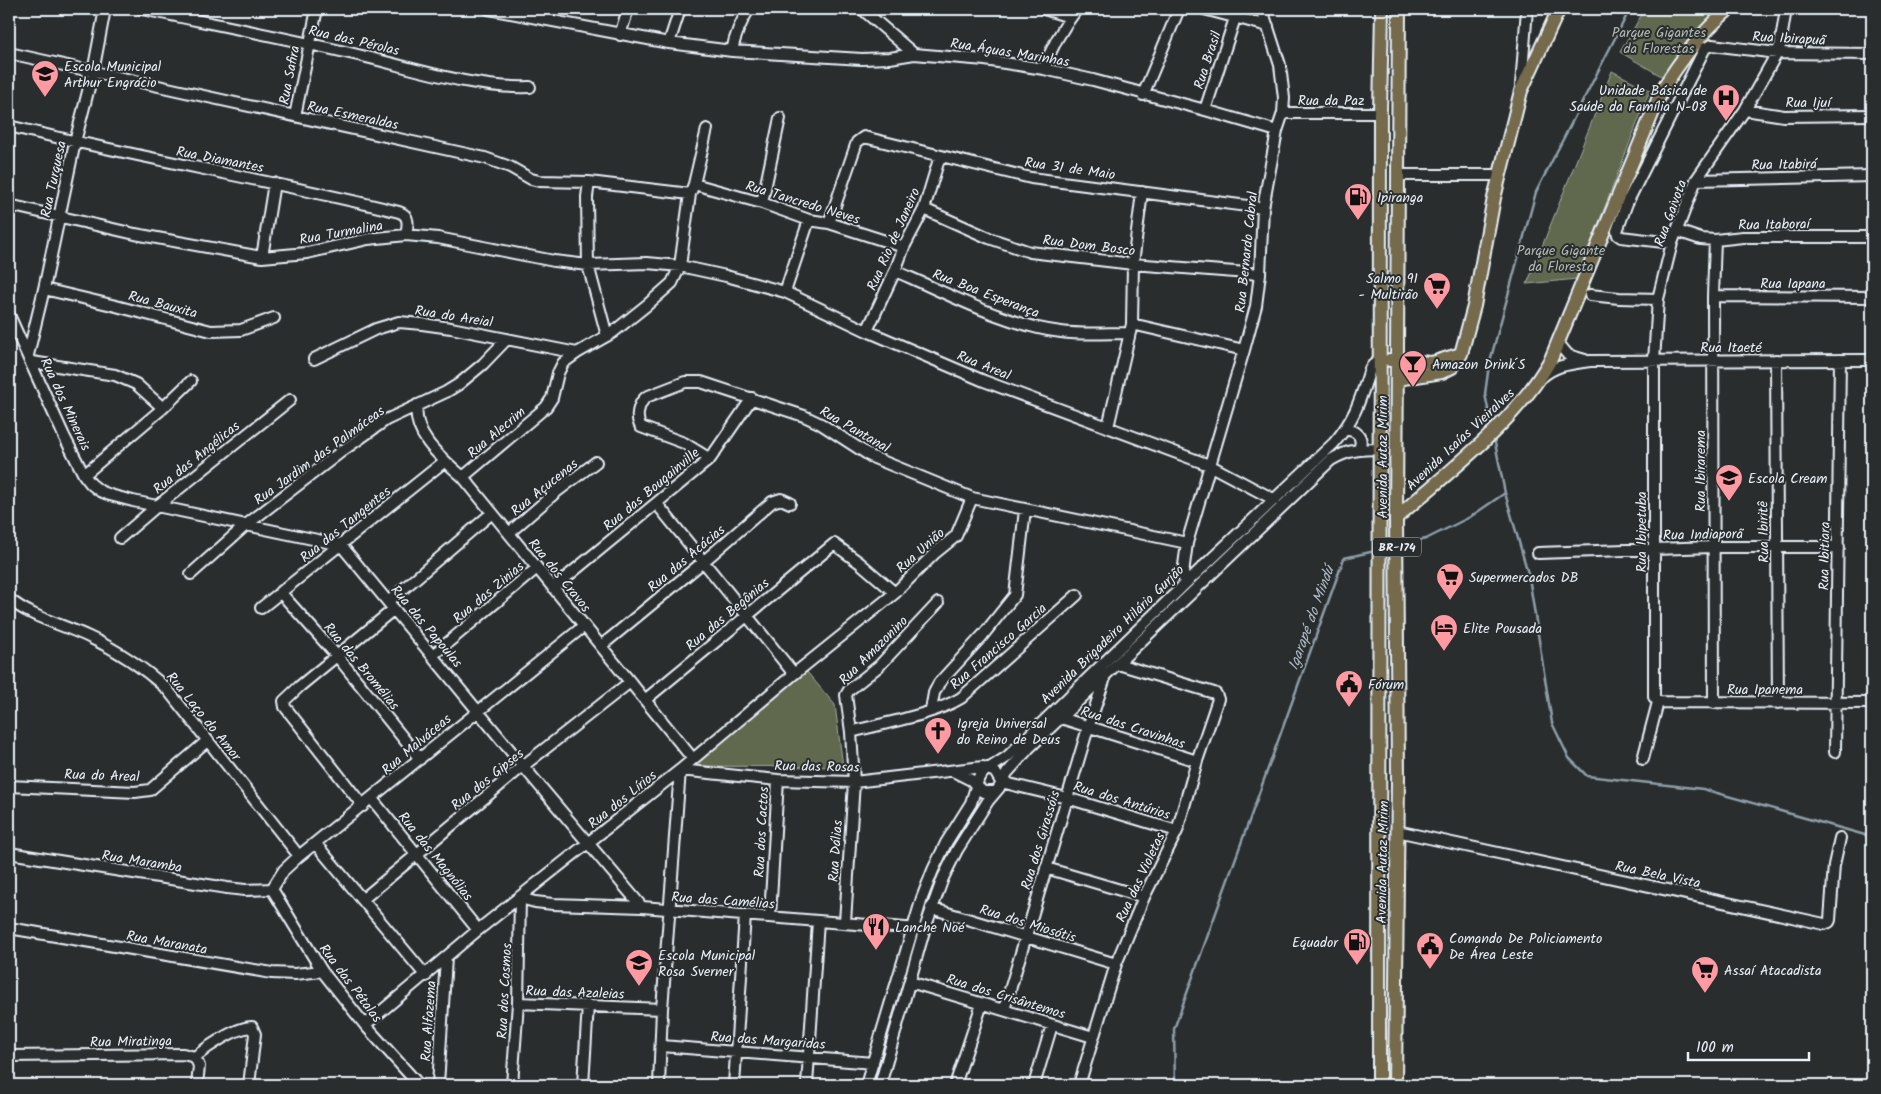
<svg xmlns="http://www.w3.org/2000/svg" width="1881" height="1094" font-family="Kalam,sans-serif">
	<rect width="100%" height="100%" fill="#2a2d2e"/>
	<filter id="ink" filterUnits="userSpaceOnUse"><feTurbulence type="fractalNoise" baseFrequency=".02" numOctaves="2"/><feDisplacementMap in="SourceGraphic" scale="10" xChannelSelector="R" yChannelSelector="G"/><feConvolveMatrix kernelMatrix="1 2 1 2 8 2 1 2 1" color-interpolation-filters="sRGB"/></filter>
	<g filter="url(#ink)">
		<path fill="#61684e" stroke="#a4aca3" d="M1645,9H1726L1663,77L1620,52Z
			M1612,71L1650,90L1577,279L1527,284Z
			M807,672L835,705L843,767L695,766V760Z"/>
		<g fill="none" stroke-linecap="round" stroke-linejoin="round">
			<path stroke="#8e9ea9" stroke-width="2.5" d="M1492,428L1485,394L1489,365L1536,192L1630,9
				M1505,493L1529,577L1552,723L1569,758L1587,776L1703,789L1872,837
				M1400,545L1426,539L1470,517L1505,493L1494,438
				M1175,1085L1174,1029L1344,558L1375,551"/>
			<defs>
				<path id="minor" d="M142,9C214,24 287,38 358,55C413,68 474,89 530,87
					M489,9L669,43L732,51L862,59L890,58L914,54L985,60L1044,69L1093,80L1205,110L1277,131
					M862,9L914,54
					M1044,9L1070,17
					M1204,9L1268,26
					M620,35L628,9
					M669,43L680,9
					M732,51C735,35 740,23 749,9
					M9,53L485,158L510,167L531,179L539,181L589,182L690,194
					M1044,69C1051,47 1063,27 1077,9
					M1521,85L1527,9
					M1143,95L1179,9
					M1205,110L1235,18
					M1745,110L1784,116L1872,115
					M1283,113H1380
					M295,116L317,9
					M9,126C138,158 270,180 399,212C410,215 408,226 406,235
					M1398,175H1500
					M1696,180L1872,176
					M589,182L587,197L588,265L607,336
					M694,184L762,203L809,220L829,223L904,247
					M1622,201L1627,203L1617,231L1618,235L1621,237L1672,243
					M762,203L780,118
					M1627,203L1705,48L1712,45L1777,53L1872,54
					M9,205L135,234L262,257L307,253L368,239L406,235L438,238L554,261L588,265L647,263L680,266L726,276L785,292L867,331L984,381L1209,465L1275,500
					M924,209L989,238L1030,252L1133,264L1260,274
					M829,223L857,142L864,137L1031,178L1263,208
					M1677,231L1701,239L1715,240L1743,237H1872
					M262,257L274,183
					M895,271C945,292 1007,326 1061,332C1083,335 1107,333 1130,333
					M44,289L116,306L211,331L241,330L274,318
					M785,292L809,220
					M1590,295L1619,298L1658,299
					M1713,296L1872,297
					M9,315L64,436L84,475L91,484L100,491L110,495L133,501L341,545L523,766L642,907
					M1132,324L1244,350
					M867,331L895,271L904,247L924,209L940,156
					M1558,343L1568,355L1585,360
					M28,355L44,289L75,142L93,72L105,9
					M314,359L376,329L399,322L422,324L451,328L577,353
					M1776,360L1778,703
					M32,362L115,375L136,384L163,408
					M1542,377C1557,364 1572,364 1590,361L1872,360
					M417,405C412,436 443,459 463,477L693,759
					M1108,427L1132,324L1133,264L1142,192
					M1345,430C1357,429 1364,438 1359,449
					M710,459L684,443L641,427C635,418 638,404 646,397L685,382H701L804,416L821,424L872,457L972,498L1187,543
					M84,475L163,408L191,381
					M463,477L546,407L552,398L558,373L563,363L577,353L612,333L647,305L672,283L680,266L690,194L694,184L707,129
					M657,504L794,674
					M509,533L555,493L596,462
					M120,538L156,507L290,400
					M1538,553L1713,547H1839
					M191,574L246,525L342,451L386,420L446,392L459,384L483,364L507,339
					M1185,584L1183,573L1187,543L1244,350L1256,306L1260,274L1263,208L1277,131L1283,113L1284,98L1280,65L1262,9
					M553,588L710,459L752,398
					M280,592L337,656L420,759
					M9,599C32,618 62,624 89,637C117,650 144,668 167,689L299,856
					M388,602L492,513
					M261,608L445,461
					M601,646L703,562L772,502L781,499L790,503
					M433,655L537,568
					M645,700L834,544L860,563L895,593
					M1658,702L1654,697V361L1658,299L1672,243L1696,180L1745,110L1777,53L1780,46L1786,9
					M1658,702L1872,703
					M1714,703L1713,296L1715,240
					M931,710L934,693L939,683L983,635L1015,595L1025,510
					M1061,718L1197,761
					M851,732C884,723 933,715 961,698L1077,595
					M1835,752L1840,360
					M1643,759L1658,702
					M953,771L971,780L983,792H994
					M9,786L135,792L150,790L207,741
					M372,799L478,930
					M363,806L285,707L284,701L300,686L394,609
					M1397,831L1824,924L1829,922L1830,920L1834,865L1840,838
					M315,843L426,976
					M9,853L227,888L245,890L272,889
					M1046,868L1144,897
					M272,889L284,870L299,856L584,626
					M272,889L322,971L365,1025L419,1085
					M363,899L523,766L630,682
					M931,908L1116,964
					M770,916L778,780
					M845,922L854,782L851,732L846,695L849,690L879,666L938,603
					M9,928L272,973L295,974L322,971
					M910,982L1093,1037
					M518,1003L662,1009
					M1004,1010L1088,728L1104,681
					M365,1025L478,930L680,770L794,674L895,593L935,553L956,536L972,498
					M662,1046L873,1063
					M9,1056L183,1054L195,1057
					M195,1057C207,1047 236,1027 252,1027L255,1034L249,1085
					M195,1057L199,1066L197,1085
					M438,1085L446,958
					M512,1085L518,1003L520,898L535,902L553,904L642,907L918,929
					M583,1085L588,1005
					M659,1085L662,1009L680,770L778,780L854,782L983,767L995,772L1001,782L1067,798L1177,831
					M734,1085L745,915
					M807,1085L818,921
					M866,1085L922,898L933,870L946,843L971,803L979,777L985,771L1007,757L1185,584L1334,443C1356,417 1360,400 1370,369L1373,365L1380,360
					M880,1085L924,931L943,878L957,850L988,801L999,788L1007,773L1029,748L1331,460C1347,450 1361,449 1380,449
					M955,1085L982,1004
					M1034,1085L1052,1025
					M1079,1085L1116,964L1144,897L1177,831L1197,761L1218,699L1216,694L1214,693L1118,664"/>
				<path id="major" d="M1390,360L1432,363L1461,354
					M1397,379L1442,372L1452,367L1461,354L1474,306L1494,198L1521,91L1559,9
					M1396,518C1450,470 1516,422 1551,359L1662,90C1682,58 1701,33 1729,9
					M1379,1085L1380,113L1382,9
					M1395,1085L1398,776L1396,518L1399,9"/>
			</defs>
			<use href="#minor" stroke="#e8f1f8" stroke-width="14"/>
			<use href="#major" stroke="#e8f1f8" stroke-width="16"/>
			<use href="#minor" stroke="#2a2d2e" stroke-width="10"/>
			<use href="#major" stroke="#746b4b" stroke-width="12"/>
		</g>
	</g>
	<defs>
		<symbol id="school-pin" viewBox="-11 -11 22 30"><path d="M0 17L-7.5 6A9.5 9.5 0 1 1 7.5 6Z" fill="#ff9aa2" stroke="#2a2d2e"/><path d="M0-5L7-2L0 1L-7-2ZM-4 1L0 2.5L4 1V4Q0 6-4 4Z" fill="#111"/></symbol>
		<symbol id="hospital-pin" viewBox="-11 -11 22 30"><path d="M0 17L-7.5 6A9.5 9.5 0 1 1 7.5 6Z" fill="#ff9aa2" stroke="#2a2d2e"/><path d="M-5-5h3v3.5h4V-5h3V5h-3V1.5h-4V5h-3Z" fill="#111"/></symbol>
		<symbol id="fuel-pin" viewBox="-11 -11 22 30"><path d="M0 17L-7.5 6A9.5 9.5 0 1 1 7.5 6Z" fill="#ff9aa2" stroke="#2a2d2e"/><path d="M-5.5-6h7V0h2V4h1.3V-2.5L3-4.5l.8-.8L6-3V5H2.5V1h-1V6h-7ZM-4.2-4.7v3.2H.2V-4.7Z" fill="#111"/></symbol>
		<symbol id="supermarket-pin" viewBox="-11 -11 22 30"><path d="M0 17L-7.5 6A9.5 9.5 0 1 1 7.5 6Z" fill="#ff9aa2" stroke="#2a2d2e"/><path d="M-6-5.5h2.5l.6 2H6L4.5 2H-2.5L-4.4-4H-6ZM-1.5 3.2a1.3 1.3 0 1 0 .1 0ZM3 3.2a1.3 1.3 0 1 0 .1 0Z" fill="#111"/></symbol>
		<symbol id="bar-pin" viewBox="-11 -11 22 30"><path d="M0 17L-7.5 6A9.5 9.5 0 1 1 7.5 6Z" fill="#ff9aa2" stroke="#2a2d2e"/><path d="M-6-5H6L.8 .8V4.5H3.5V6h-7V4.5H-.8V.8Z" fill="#111"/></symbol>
		<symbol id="hotel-pin" viewBox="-11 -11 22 30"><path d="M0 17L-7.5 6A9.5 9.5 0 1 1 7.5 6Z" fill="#ff9aa2" stroke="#2a2d2e"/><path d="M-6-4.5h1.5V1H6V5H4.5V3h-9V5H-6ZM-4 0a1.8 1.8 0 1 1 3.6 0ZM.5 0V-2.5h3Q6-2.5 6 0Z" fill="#111"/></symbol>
		<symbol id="civic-pin" viewBox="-11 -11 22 30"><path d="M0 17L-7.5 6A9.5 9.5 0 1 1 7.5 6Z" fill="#ff9aa2" stroke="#2a2d2e"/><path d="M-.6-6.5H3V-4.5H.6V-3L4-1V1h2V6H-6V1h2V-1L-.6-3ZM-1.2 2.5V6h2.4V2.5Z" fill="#111"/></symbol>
		<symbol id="church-pin" viewBox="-11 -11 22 30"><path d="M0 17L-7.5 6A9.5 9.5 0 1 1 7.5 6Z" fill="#ff9aa2" stroke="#2a2d2e"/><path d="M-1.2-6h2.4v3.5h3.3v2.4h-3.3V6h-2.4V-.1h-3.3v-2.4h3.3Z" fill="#111"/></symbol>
		<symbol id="restaurant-pin" viewBox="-11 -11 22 30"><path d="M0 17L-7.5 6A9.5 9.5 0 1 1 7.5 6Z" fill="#ff9aa2" stroke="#2a2d2e"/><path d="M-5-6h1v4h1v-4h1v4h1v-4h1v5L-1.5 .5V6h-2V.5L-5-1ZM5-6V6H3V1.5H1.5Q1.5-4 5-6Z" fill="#111"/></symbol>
	</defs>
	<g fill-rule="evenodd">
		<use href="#school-pin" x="29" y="58" width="32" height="43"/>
		<use href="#hospital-pin" x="1710" y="82" width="32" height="43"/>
		<use href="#fuel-pin" x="1342" y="181" width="32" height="43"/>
		<use href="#supermarket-pin" x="1421" y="270" width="32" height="43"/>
		<use href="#bar-pin" x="1397" y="348" width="32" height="43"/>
		<use href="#school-pin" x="1713" y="462" width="32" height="43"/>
		<use href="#supermarket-pin" x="1434" y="561" width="32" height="43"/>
		<use href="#hotel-pin" x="1428" y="612" width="32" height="43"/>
		<use href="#civic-pin" x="1333" y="668" width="32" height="43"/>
		<use href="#church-pin" x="922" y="715" width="32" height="43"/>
		<use href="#restaurant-pin" x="860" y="911" width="32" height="43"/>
		<use href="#fuel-pin" x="1341" y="926" width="32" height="43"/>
		<use href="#civic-pin" x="1414" y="930" width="32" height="43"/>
		<use href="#school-pin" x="623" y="947" width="32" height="43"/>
		<use href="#supermarket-pin" x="1689" y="954" width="32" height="43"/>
	</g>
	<g text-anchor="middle" stroke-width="4" stroke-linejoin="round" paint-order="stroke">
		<rect fill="#2a2d2e" stroke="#afb6bb" stroke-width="1" x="1373" y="537.5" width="48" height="19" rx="4"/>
		<g font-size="12" font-weight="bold" fill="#e8f1f8">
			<text x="1397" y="551">BR-174</text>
		</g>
		<g font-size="14" fill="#b2bab4" stroke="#2a2d2e">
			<text x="1659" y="37">Parque Gigantes<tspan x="1659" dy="16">da Florestas</tspan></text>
			<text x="1561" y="255">Parque Gigante<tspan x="1561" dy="16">da Floresta</tspan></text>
		</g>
		<g font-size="14" fill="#e8f1f8" stroke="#2a2d2e">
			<text transform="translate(1789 38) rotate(3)" y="5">Rua Ibirapuã</text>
			<text transform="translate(354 40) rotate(13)" y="5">Rua das Pérolas</text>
			<text transform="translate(1010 52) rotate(9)" y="5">Rua Águas Marinhas</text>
			<text transform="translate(1207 60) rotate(-72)" y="5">Rua Brasil</text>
			<text transform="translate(289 75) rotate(-79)" y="5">Rua Safira</text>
			<text x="1331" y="105">Rua da Paz</text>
			<text x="1808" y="107">Rua Ijuí</text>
			<text transform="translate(353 115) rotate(12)" y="5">Rua Esmeraldas</text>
			<text transform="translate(220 159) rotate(11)" y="5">Rua Diamantes</text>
			<text transform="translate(1784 164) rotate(-1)" y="5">Rua Itabirá</text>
			<text transform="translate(1070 168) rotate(8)" y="5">Rua 31 de Maio</text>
			<text transform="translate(53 179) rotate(-78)" y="5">Rua Turquesa</text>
			<text transform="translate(803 202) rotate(17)" y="5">Rua Tancredo Neves</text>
			<text transform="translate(1670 213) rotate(-70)" y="5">Rua Gaivota</text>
			<text transform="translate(1774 224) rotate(-1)" y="5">Rua Itaboraí</text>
			<text transform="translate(341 232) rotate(-10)" y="5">Rua Turmalina</text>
			<text transform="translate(893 239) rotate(-66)" y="5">Rua Rio de Janeiro</text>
			<text transform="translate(1089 245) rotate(7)" y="5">Rua Dom Bosco</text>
			<text transform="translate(1246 252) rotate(-84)" y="5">Rua Bernardo Cabral</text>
			<text x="1793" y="288">Rua Iapana</text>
			<text transform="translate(986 293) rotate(21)" y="5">Rua Boa Esperança</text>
			<text transform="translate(163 304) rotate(15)" y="5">Rua Bauxita</text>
			<text transform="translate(454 316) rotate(9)" y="5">Rua do Areial</text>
			<text x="1731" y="352">Rua Itaeté</text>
			<text transform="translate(984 365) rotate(22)" y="5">Rua Areal</text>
			<text transform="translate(66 404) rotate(65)" y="5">Rua dos Minerais</text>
			<text transform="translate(855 429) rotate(30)" y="5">Rua Pantanal</text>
			<text transform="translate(496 432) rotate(-40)" y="5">Rua Alecrim</text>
			<text transform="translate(1460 439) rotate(-43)" y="5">Avenida Isaías Vieiralves</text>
			<text transform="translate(319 455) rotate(-36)" y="5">Rua Jardim das Palmáceas</text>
			<text transform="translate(196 457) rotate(-39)" y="5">Rua das Angélicas</text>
			<text transform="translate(1382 457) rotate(-90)" y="5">Avenida Autaz Mirim</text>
			<text transform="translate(1700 471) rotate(-90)" y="5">Rua Ibirarema</text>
			<text transform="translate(544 487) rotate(-39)" y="5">Rua Açucenas</text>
			<text transform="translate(651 489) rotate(-40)" y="5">Rua das Bougainville</text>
			<text transform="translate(345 524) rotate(-39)" y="5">Rua das Tangentes</text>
			<text transform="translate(1641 532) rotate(-90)" y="5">Rua Ibipetuba</text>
			<text transform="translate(1763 532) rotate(-91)" y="5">Rua Ibiritê</text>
			<text transform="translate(1703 534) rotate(-1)" y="5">Rua Indiaporã</text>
			<text transform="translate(920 550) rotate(-42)" y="5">Rua União</text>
			<text transform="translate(1824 556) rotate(-89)" y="5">Rua Ibitiara</text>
			<text transform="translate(686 558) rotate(-40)" y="5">Rua das Acácias</text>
			<text transform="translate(560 575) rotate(51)" y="5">Rua dos Cravos</text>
			<text transform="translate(488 592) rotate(-40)" y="5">Rua das Zinias</text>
			<text transform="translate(727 614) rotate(-40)" y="5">Rua das Begônias</text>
			<text transform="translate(427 626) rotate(50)" y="5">Rua das Papoulas</text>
			<text transform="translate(1112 634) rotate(-44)" y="5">Avenida Brigadeiro Hilário Gurjão</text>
			<text transform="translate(998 646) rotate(-41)" y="5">Rua Francisco Garcia</text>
			<text transform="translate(873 650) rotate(-45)" y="5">Rua Amazonino</text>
			<text transform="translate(362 666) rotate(50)" y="5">Rua das Bromélias</text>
			<text x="1765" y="694">Rua Ipanema</text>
			<text transform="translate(204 716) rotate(51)" y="5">Rua Laço do Amor</text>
			<text transform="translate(1133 727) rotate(18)" y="5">Rua das Cravinhas</text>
			<text transform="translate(416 744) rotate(-40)" y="5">Rua Malváceas</text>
			<text transform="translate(817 766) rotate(1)" y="5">Rua das Rosas</text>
			<text transform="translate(102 775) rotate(2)" y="5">Rua do Areal</text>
			<text transform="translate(487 779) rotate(-39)" y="5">Rua dos Gipses</text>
			<text transform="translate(622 799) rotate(-39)" y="5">Rua dos Lírios</text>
			<text transform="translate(1122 800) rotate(17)" y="5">Rua dos Antúrios</text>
			<text transform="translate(761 832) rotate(-87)" y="5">Rua dos Cactos</text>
			<text transform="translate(1040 840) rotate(-73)" y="5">Rua dos Girassóis</text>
			<text transform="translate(835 851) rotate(-86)" y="5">Rua Dálias</text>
			<text transform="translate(436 856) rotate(51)" y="5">Rua das Magnólias</text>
			<text transform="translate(142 861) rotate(9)" y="5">Rua Maramba</text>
			<text transform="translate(1382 862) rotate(-89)" y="5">Avenida Autaz Mirim</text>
			<text transform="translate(1658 874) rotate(12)" y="5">Rua Bela Vista</text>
			<text transform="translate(1140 877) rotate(-65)" y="5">Rua das Violetas</text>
			<text transform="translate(723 900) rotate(4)" y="5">Rua das Camélias</text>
			<text transform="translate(1028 923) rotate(17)" y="5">Rua dos Miosótis</text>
			<text transform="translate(167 942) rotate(10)" y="5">Rua Maranata</text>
			<text transform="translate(351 983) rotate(53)" y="5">Rua das Pétalas</text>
			<text transform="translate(504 991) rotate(-87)" y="5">Rua dos Cosmos</text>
			<text transform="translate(575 992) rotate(2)" y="5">Rua das Azaleias</text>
			<text transform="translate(1006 996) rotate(17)" y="5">Rua dos Crisântemos</text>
			<text transform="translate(428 1021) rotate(-86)" y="5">Rua Alfazema</text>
			<text transform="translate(768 1040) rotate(4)" y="5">Rua das Margaridas</text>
			<text transform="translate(131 1041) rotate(-1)" y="5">Rua Miratinga</text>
		</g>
		<g font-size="14" fill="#e8f1f8" stroke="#2a2d2e" text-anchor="start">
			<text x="64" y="71">Escola Municipal<tspan x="64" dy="16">Arthur Engrácio</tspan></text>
			<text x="1707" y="95" text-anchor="end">Unidade Básica de<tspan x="1707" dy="16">Saúde da Família N-08</tspan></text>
			<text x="1377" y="202">Ipiranga</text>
			<text x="1418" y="283" text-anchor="end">Salmo 91<tspan x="1418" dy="16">- Multirão</tspan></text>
			<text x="1432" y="369">Amazon Drink´S</text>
			<text x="1748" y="483">Escola Cream</text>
			<text x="1469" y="582">Supermercados DB</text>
			<text x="1463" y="633">Elite Pousada</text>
			<text x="1368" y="689">Fórum</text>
			<text x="957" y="728">Igreja Universal<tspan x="957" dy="16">do Reino de Deus</tspan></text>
			<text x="895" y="932">Lanche Noé</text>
			<text x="1449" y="943">Comando De Policiamento<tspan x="1449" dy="16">De Área Leste</tspan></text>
			<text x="1338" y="947" text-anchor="end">Equador</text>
			<text x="658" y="960">Escola Municipal<tspan x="658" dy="16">Rosa Sverner</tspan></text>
			<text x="1724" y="975">Assaí Atacadista</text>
		</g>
		<g font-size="15" font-style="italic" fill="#acb9c4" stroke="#2a2d2e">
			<text transform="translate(1311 618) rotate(-70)" y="5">Igarapé do Mindú</text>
		</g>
	</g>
	<rect width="1881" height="1094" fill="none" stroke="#2a2d2e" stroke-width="30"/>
	<rect x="15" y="15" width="1851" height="1064" fill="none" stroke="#e8f1f8" stroke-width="2" filter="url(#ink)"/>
	<path d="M1688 1052v8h121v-8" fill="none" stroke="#e8f1f8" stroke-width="2.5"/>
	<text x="1696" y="1052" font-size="15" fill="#e8f1f8" stroke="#2a2d2e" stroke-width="4" paint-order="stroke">100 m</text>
</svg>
